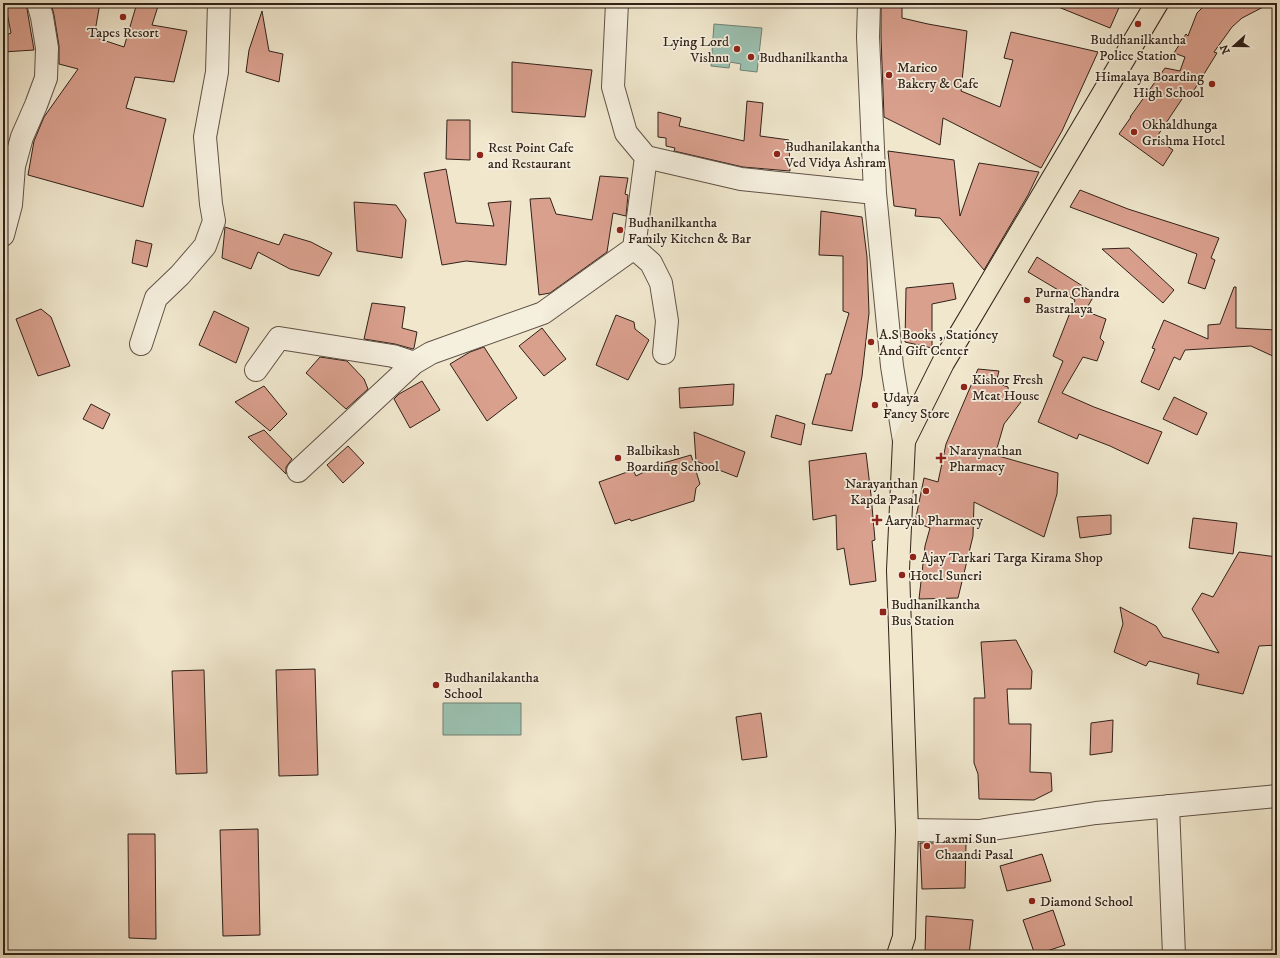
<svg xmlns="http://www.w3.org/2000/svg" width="1280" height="958" font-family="'IM FELL DW Pica',serif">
	<rect width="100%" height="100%" fill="#f0e7cd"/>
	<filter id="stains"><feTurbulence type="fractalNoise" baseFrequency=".005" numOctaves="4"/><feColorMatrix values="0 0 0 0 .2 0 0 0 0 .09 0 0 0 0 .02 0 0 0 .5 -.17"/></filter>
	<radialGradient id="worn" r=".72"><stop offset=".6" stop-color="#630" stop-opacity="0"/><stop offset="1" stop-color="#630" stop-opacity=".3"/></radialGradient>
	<path fill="#9bc1b1" stroke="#718174" d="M714,24L762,28L757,72L740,70L741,64L730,62L729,68L711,66Z
		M443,703H521V735H443Z"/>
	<path fill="#daa08e" stroke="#312119" d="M5,3H26L34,50L3,52V36L11,33Z
		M51,3H100L94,37L124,47L137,3H159L152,25L187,31L174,82L135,77L126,108L166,119L143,207L28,175L34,141L44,117L78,69L59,64V46L54,15Z
		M881,3H902V18L928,24L967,31L961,91L1000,107L1013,60L1004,58L1011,32L1098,52L1062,131L1041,168L943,118L940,145L884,117L881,37Z
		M1051,3H1121L1110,28L1051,4Z
		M1207,3H1271L1242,18L1232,27L1214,52L1217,53L1191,95L1186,93L1156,138L1173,150L1163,166L1119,134L1131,117H1130L1165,68L1180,71L1185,57L1174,53L1186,34L1188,36L1197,13Z
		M262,11L269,51L283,54L279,82L246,72L249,50Z
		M512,62L592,70L585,117L512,112Z
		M747,101L763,103L760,136L789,140L790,171L743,167L674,151L675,148L666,146V138L658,137V112L681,118L679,126L744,141Z
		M447,120H470V160L446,159Z
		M888,151L954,160L960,216L979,163L1039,172L1028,195L984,270L940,218L915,216L916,209L894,206Z
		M446,169L456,223L494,226L488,203L511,201L506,265L466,261L442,265L424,173Z
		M600,176L628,178L625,194L628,195L626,216L613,213L607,252L550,293L539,295L530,199L550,198L556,214L592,220Z
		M1080,190L1128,209L1219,238L1211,258L1215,260L1205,289L1188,283L1197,254L1070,207Z
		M354,202L396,205L406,220L402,258L357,251Z
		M821,211L862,217L867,257L869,313L862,376L852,431L812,424L826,374H831L849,313L843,311V256L819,255Z
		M225,227L279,245L284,234L311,242L332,253L319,276L290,269L258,252L251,269L222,258Z
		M136,240L152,244L147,267L132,263Z
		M1129,248L1174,290L1163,303L1102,249Z
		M1037,257L1095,294L1085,311L1106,319L1100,338L1104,342L1097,361L1083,357L1062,393L1094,407L1162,432L1148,464L1110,446L1079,434L1077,439L1038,422L1063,361L1053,356L1075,300L1028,272Z
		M953,283L956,299L932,304V348L905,342L906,288Z
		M1234,287H1236V328L1277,330V358L1251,346L1185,350L1180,360L1174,357L1159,390L1141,382L1155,349L1152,348L1164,320L1208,339V325L1220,324Z
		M372,303L405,307L402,328L417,332L414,348L413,349L395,344L364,339Z
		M41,309L51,317L70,366L38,376L16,319Z
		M214,311L249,328L236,363L199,345Z
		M616,315L634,322L635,329L649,340L628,380L596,365Z
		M542,328L566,359L544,376L519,346Z
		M484,347L517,398L487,421L450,364L470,352Z
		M320,357L347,361L364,379L368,389L346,409L306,373Z
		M978,369L999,371L996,383L1008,387L1009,397L1021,402L1004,424L995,455L1058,473L1057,494L1044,537L974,502L973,536L958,598L919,599L925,546L930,528L915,522L924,478L938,482L946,444Z
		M422,381L440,410L410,428L394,399L399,394Z
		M734,384L733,405L680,408L679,388Z
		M264,386L287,414L270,431L235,402Z
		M1174,397L1207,413L1197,435L1163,419Z
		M91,404L110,414L103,429L83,419Z
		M776,415L805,424L801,445L771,437Z
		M264,430L292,459L286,467V474L248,437Z
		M694,432L745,452L737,477L696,461Z
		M348,446L364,463L343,483L327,465Z
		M866,453L871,495L875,540L872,541L876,581L850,585L844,548L837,550L836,515L813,520L809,461Z
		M691,455L700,484L696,488L694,501L631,521L630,519L615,524L599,482L633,470L636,476L660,464Z
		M1111,515V534L1080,538L1077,517Z
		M1193,518L1237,523L1233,554L1189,548Z
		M1239,552L1277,557V645L1259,646L1243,694L1197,684L1199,674L1149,661L1146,666L1114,652L1123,624L1120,607L1156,626L1163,637L1219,653L1192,609L1202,593L1213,597Z
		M1016,640L1032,671L1031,689H1007L1009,724H1031L1030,772L1051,773L1052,791L1034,800L979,799L978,774L974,763V698H985L981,642Z
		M315,669L318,775L279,776L276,670Z
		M204,670L207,773L176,774L172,671Z
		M761,713L767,757L742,760L736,717Z
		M1113,720L1112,752L1090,755L1091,723Z
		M258,829L260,935L223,936L220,830Z
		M128,834H155L156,939L129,938Z
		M920,843H966L965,888L922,889Z
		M1042,854L1051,881L1007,891L1000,866Z
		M1053,910L1065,945L1035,955L1023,920Z
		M926,916L973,920L969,955H925Z"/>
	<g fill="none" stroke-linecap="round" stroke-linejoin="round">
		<defs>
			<path id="minor" d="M617,3L613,87L626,133L646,157L741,179L875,193L892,366L904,441
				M869,3L868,37L875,193
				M3,235L11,205L14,166L22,137L36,105L46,78L47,48L42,17L38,3
				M634,248L651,263L661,283L667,321L664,353
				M141,344L156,298L180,275L205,246L214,221L211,204L205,137L217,72L219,3
				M256,370L279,338L393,356L414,363
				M298,471L414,363L431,353L543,313L634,248L646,157
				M1168,806L1174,955
				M907,830L979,831L1096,813L1277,796"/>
			<path id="major" d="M898,955L904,937L907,830L898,570L904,441L943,363L1157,3"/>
		</defs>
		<use href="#minor" stroke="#615246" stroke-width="24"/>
		<use href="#major" stroke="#312119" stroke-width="24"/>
		<use href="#minor" stroke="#f5efde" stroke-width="22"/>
		<use href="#major" stroke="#f0e7cd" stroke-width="22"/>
	</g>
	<g fill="#8f2418" stroke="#f5efde" stroke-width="1.5">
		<circle cx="123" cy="17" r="4"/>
		<circle cx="1138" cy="24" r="4"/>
		<circle cx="737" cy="49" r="4"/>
		<circle cx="751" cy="57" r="4"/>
		<circle cx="889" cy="75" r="4"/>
		<circle cx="1212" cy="84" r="4"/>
		<circle cx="1134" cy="132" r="4"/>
		<circle cx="777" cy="154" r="4"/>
		<circle cx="480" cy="155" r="4"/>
		<circle cx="620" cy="230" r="4"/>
		<circle cx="1027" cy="300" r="4"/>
		<circle cx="871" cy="342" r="4"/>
		<circle cx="964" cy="387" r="4"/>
		<circle cx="875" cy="405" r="4"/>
		<circle cx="618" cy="458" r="4"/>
		<path d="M939 452h4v4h4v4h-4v4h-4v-4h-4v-4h4z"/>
		<circle cx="926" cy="491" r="4"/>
		<path d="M875 514h4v4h4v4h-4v4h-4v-4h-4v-4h4z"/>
		<circle cx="913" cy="557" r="4"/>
		<circle cx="902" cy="575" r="4"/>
		<rect x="879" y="608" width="8" height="8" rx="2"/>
		<circle cx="436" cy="685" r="4"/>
		<circle cx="927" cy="846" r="4"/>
		<circle cx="1032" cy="901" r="4"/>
	</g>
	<g text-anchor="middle" stroke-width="3.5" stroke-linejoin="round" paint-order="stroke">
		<g font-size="14" fill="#312119" stroke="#f5efde" text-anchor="start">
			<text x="123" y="37" text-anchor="middle">Tapes Resort</text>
			<text x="1138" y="44" text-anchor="middle">Buddhanilkantha<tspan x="1138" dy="16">Police Station</tspan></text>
			<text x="729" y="46" text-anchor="end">Lying Lord<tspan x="729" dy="16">Vishnu</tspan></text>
			<text x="759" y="62">Budhanilkantha</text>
			<text x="897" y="72">Marico<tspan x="897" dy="16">Bakery &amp; Cafe</tspan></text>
			<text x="1204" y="81" text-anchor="end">Himalaya Boarding<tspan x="1204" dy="16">High School</tspan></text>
			<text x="1142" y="129">Okhaldhunga<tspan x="1142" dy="16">Grishma Hotel</tspan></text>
			<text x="785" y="151">Budhanilakantha<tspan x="785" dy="16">Ved Vidya Ashram</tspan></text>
			<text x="488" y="152">Rest Point Cafe<tspan x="488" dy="16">and Restaurant</tspan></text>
			<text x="628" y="227">Budhanilkantha<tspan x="628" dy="16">Family Kitchen &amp; Bar</tspan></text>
			<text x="1035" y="297">Purna Chandra<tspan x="1035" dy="16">Bastralaya</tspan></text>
			<text x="879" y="339">A.S Books , Stationey<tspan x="879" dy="16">And Gift Center</tspan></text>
			<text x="972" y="384">Kishor Fresh<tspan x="972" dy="16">Meat House</tspan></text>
			<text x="883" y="402">Udaya<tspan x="883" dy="16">Fancy Store</tspan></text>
			<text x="626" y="455">Balbikash<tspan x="626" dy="16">Boarding School</tspan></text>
			<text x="949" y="455">Naraynathan<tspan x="949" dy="16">Pharmacy</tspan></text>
			<text x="918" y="488" text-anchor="end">Narayanthan<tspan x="918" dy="16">Kapda Pasal</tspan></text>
			<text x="885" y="525">Aaryab Pharmacy</text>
			<text x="921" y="562">Ajay Tarkari Targa Kirama Shop</text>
			<text x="910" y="580">Hotel Suneri</text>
			<text x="891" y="609">Budhanilkantha<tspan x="891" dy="16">Bus Station</tspan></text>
			<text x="444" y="682">Budhanilakantha<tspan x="444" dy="16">School</tspan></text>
			<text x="935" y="843">Laxmi Sun<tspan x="935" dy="16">Chaandi Pasal</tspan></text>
			<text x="1040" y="906">Diamond School</text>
		</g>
	</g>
	<rect width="1280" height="958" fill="none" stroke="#f0e7cd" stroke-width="16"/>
	<rect x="4" y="4" width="1272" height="950" fill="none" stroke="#312119" stroke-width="2"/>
	<rect x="8" y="8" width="1264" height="942" fill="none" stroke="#312119"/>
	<g transform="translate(1234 46) rotate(249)" stroke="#f5efde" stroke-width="3" paint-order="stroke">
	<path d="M0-3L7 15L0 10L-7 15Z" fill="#312119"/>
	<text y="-6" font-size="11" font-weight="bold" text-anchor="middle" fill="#312119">N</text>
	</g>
	<rect width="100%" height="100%" filter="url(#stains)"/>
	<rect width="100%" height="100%" fill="url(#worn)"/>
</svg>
